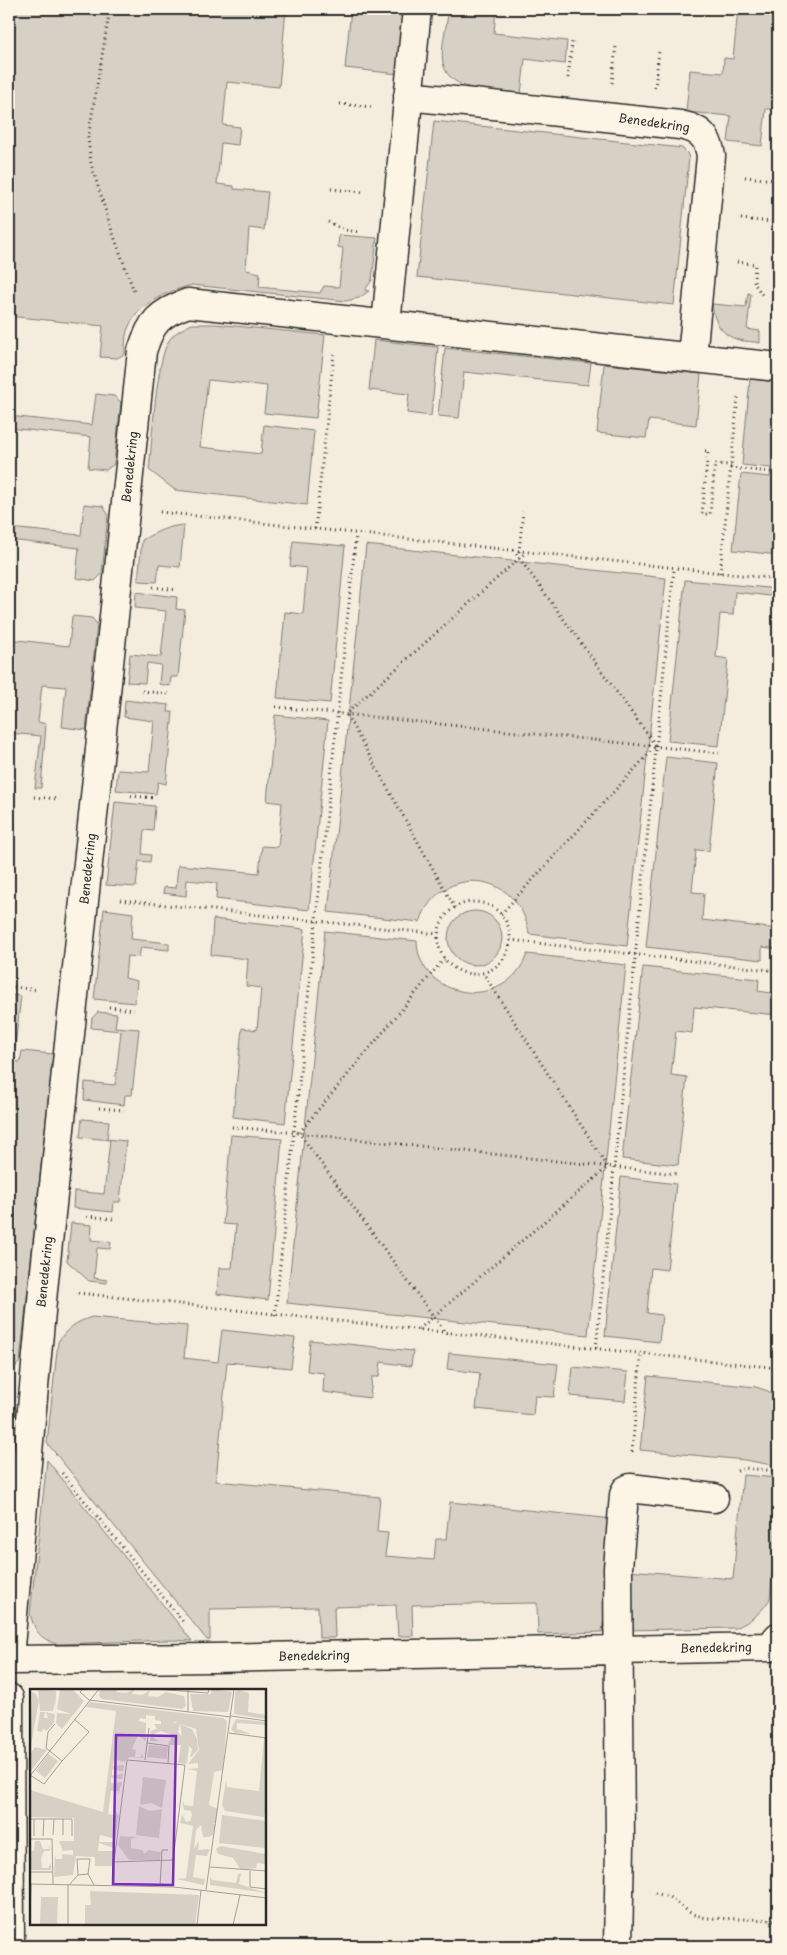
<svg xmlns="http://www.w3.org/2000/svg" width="787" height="1955" font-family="'Playpen Sans',sans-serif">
	<rect width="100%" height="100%" fill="#f4edde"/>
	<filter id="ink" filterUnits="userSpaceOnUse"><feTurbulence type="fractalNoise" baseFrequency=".02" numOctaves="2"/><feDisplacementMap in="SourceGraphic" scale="10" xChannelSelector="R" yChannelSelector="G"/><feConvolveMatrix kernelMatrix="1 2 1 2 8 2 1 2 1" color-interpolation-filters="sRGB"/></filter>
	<g filter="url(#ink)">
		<path fill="#d6d1c4" stroke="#807e78" d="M9,9H286L279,87L227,82L223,125L240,127L238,145L221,143L217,184L234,186V189L268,192L264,230L249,228L246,270L260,273L259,287L320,293L324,286L339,287L343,248L338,247L339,235L377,238L372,280L365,290L369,291L359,298L346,301L192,285C166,292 137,303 127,331C125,338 125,347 125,354L117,358L100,357L103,326L9,316Z
			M351,9H405L398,74L345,68Z
			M449,9H496L494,33L567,41L565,64L525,59L521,94C497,91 449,94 443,63C440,48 447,24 449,9Z
			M738,9H778V109H766L762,146L728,142L731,116L686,112L690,70L723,73L724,58L733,59Z
			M434,121L682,148L687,153L689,158L674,305L417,277Z
			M748,293L751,294L747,329L760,331V343C753,341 746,342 739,340C721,335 714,322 712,304L746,307Z
			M192,324H215L325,335L316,418L264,413L267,386L208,380L200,447L261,454L264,425L314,431L307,505L175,490L149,470C152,443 156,356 170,339C175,332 184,328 192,324Z
			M374,340L438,347L431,416L407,413L409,394L369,390Z
			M445,348L591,363L588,385L464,372L459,418L438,416Z
			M604,364L701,374L696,425L649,420L646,438L597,433Z
			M750,379L778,382V555L733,550L741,474L770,477L771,468L742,465Z
			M96,394L114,396L121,402L114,464L106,470L88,468L91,437L9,428V416L92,425Z
			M84,504L103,506L108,514L102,574L95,581L76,578L79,548L9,540V528L81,535Z
			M184,525L180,567L159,565L157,582L138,581L142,540C156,532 168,526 184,525Z
			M293,541L345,546L330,703L277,698L285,612L303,614L307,568L290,566Z
			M366,545L666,578L627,946L529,934C520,870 440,862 420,922L328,912Z
			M685,580L778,589V597L735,592L733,615L720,614L716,657L728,659L719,746L668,741Z
			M136,592L177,597L176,609L185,610L178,677H171L170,686L159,684L161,665L147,663L145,683L127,682L130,654L161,657L166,611L135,608Z
			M72,616L92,618L97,624L86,730L62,727L66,687L42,685L38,722L46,724L41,788H35L41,736L9,733V639L69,646Z
			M125,700L169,705L168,712H173L166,784L158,782L156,794L116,790L118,770L149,772L154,721L124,717Z
			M275,715L328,721L309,910L216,899L217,883L187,880L186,896L163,893L164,887L176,888L178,865L259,873L262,846L278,847L282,803L267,801Z
			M666,757L718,763L709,851L696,850L692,892L704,893L702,920L778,929V949L762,947V960L646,947Z
			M115,802L155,806L153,831L144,830L142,854L151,855L150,862L139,861L136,887L106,885Z
			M104,909L133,913L131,939L169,943V950L141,947L139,957L127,956L125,978L137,981L135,1003L94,999Z
			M448 938a27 27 0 1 1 54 0a27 27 0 1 1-54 0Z
			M213,919L305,929L285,1123L233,1117L242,1028L257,1030L261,988L246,986L248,959L211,955Z
			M325,931L417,941C418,999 506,1014 527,954L626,965L588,1335L287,1303Z
			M643,967L759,979L758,991L778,994V1015L694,1007L692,1033L676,1031L671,1075L687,1077L678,1165L622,1159Z
			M13,995L21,996L14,1055L9,1054Z
			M98,1012L117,1014L115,1027L139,1029L132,1095H125L124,1105L84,1100L85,1082L115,1085L121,1031L91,1028L92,1018Z
			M22,1051L53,1054L20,1362L14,1368L9,1367V1061L20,1062Z
			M82,1119L109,1121L107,1139L126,1141L120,1202H114L113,1212L73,1208L74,1191L104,1194L110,1140L80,1137Z
			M231,1135L282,1139L268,1300L217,1294L219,1268H232L236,1225L223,1224Z
			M621,1177L676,1184L667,1270L651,1268L647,1313L662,1315L659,1342L605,1336Z
			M71,1223L92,1225L91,1240L111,1242L110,1249L97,1248L94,1278L107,1280V1283L89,1281L67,1261Z
			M92,1317L187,1326L184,1358L218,1362L222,1330L295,1338L291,1368L227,1362L216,1481L380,1497L377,1532L388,1533L385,1556L434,1560L436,1539H446L450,1502L613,1519L610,1568L602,1632L538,1634L537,1603L412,1605L413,1636H398L396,1605L334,1607L335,1638H319L318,1607L210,1609V1640H207L47,1443L58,1342C67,1328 76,1322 92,1317Z
			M310,1340L413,1351L411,1366L381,1362L379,1377H372L370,1398L323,1392L324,1373L307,1371Z
			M449,1353L558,1364L554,1397L535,1396L533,1415L476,1409L480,1373L447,1369Z
			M573,1367L628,1372L625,1401L570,1396Z
			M648,1376L756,1387L768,1391L778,1400V1466L745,1460L640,1450Z
			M9,1405L16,1409L9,1473Z
			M47,1460L192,1641L170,1640L59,1644C41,1640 35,1632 30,1614Z
			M743,1475L778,1478V1511L770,1599C761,1613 751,1621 736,1628L622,1630L628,1570L733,1579Z"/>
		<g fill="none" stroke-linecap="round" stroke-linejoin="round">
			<defs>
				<path id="minor" d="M408,96L680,125C700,129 708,136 711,156L692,357
					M386,324L417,9
					M9,1657L43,1290L142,351C151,322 159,313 188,303L778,367
					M9,1660L213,1658L770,1647L778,1637
					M9,1698L10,1946
					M618,1946L620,1845L618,1568L624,1495L626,1490L630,1488L714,1498"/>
			</defs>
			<use href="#minor" stroke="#2b2b2b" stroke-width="31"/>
			<path stroke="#2b2b2b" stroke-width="3" stroke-dasharray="1 4" stroke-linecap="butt" d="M110,9L88,138L91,164L111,228L135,294
				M568,78L572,42
				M612,83L616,46
				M655,88L659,51
				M340,104L372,107
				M745,177L775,180
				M331,189L363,192
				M741,219L771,222
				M328,222L344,230L360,232
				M737,262L755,264L754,283L763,296
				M705,451H708L702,514H710L715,464L731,465
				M730,468L771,472
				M160,512L778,579
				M315,529L334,353
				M519,552L523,512
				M720,573L738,397
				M153,587L177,590
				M142,691L169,694
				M276,707L719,753
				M131,796L156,798
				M34,797L59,799
				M120,900L438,934
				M438 938a36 36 0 1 1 72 0a36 36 0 1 1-72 0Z
				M455,908L346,714L525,553
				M501,914L656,746L514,551
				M510,940L778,971
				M444,959L299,1133L445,1332
				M14,987L38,990
				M109,1007L134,1010
				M99,1108L124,1110
				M232,1127L299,1133L677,1174
				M87,1216L113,1219
				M78,1293L778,1368
				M275,1315L356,535
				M419,1329L608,1167L483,973
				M596,1348L674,569
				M632,1452L641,1353
				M737,1471L744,1468L778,1471
				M62,1473L184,1623
				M655,1893L669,1897L692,1914L706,1918L778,1920"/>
			<use href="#minor" stroke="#fcf5e5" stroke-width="28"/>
		</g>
	</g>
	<g text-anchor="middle" stroke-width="4.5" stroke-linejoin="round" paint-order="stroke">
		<g font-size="12" fill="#2b2b2b" stroke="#fcf5e5">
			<text transform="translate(654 123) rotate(8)" y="4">Benedekring</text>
			<text transform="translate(130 467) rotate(-84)" y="4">Benedekring</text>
			<text transform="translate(88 869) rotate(-84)" y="4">Benedekring</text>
			<text transform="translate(45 1272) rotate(-84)" y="4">Benedekring</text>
			<text transform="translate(716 1648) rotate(-1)" y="4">Benedekring</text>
			<text transform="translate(314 1656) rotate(-1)" y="4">Benedekring</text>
		</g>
	</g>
	<g transform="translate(30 1689)">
		<rect width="236" height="236" fill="#f4edde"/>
		<path d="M8,0L26,2L25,23V13L23,22H10ZM42,0L54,12L32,40L26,34L27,24L41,25L27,20L30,1ZM70,0H88L86,3L96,4L105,0L102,5L112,6L120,1L118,7L128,8L136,3L154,7L156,17L152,20L72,10L69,7ZM182,0L202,3L198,23L163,22L160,5H181ZM209,1L219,4L218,23L236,26V30L204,25L205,3ZM2,3L5,4L9,11L0,62ZM60,13L193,29L197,32L193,81L184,83L179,116L188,120L186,134H181L186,135L183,146L178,148H173L171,136L166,141L164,160L169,152L168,161L180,160L177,167L166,166L163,188L175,190L174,196L146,190L156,189L163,137L150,134L152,125L156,133L160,132L162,127L161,122L154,121L153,116V111L154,116L163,117L167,82L157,80L168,79V74L158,75L169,61L166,40L145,33L127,40L124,35H131V32L125,31V27L116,26V30L110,29L109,32L116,34V52L108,46L102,60L106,61L105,68H111V64L114,69L100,68L94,73L84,70L83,77L94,76L93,82L82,81V86L93,85L92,90L81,89V94L92,93L88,106V102H81L78,125L85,126L86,122L89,127L85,150L70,146L69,153H85L84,159L69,154L68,162H84L83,177H65V168L46,167L43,186L24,188L25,166L26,170H32V165L43,166V161L33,162L29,152H44V129L0,128V101L73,123L86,22L56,18ZM10,23H15L14,29H18L16,23L25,25L24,34L16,42L13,39L12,43L7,42ZM206,30L236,33V36L207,34V40L221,45L205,44L201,40ZM140,34H150L148,43L159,56L157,75L148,74L151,56H138L142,46L131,42L124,45V49L129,52H120L121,42ZM150,35L162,40L167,50L168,61L160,69L162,60L152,48ZM234,49H236L237,118L234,128L195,122L192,116L196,91L197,98L229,102ZM119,56L138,58L137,70L117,68ZM5,58L17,61L0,83V65ZM18,65L28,72L15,89L6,82ZM113,88L136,91L132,119L121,114L110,116ZM109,117L120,122L132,120L129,149L106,146ZM192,126L236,132V159L189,154ZM90,147L107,148L101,150V159L113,161L114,165L118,161L131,163L130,171H99L88,156ZM5,152H10L13,160H19L20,156V162H14L11,169L12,179H18L21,174V181H0V161L4,162ZM190,157L236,165V175L227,174L226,179L211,181L203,169L188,165L186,160ZM211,184L209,195L236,204L180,196V187L182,191L206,194L208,185ZM60,202L169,206L165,236H55V216H61ZM11,208H28L27,236H10Z" fill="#d6d1c4"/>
		<path fill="none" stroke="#a49f96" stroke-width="1" d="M53,0L50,3L59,11L201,28M125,0L178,4L179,0M158,23V1M201,27L237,32M199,44L237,49M117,54L139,57L138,74M115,71L119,39M32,72L59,43L44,30M0,86L14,95L32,72L16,59L18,43L25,35M0,87L69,0M0,130H42V147M33,130V146M23,146L24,130M4,147V130M13,147L14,130M0,150H22L23,195M180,178L237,182M220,182V198L237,200M0,183H22M48,186L47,170H60L58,185L64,196M0,195L144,198L237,209M40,195L48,186L58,185M84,196V173L97,71L155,76L143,171L84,173M130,197L132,161H138M176,201L204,0M0,232L1,195M38,236V195M167,236L171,201M203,236L210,206"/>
		<path fill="#7b2cbf" fill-opacity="0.15" stroke="#7b2cbf" stroke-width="2.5" d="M86,46L146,47L143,196L83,195Z"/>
		<rect width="236" height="236" fill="none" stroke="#2b2b2b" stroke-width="2.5"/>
	</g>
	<rect width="787" height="1955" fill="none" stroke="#fcf5e5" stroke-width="30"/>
	<rect x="15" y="15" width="757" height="1925" fill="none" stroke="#2b2b2b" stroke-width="2" filter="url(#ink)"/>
</svg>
